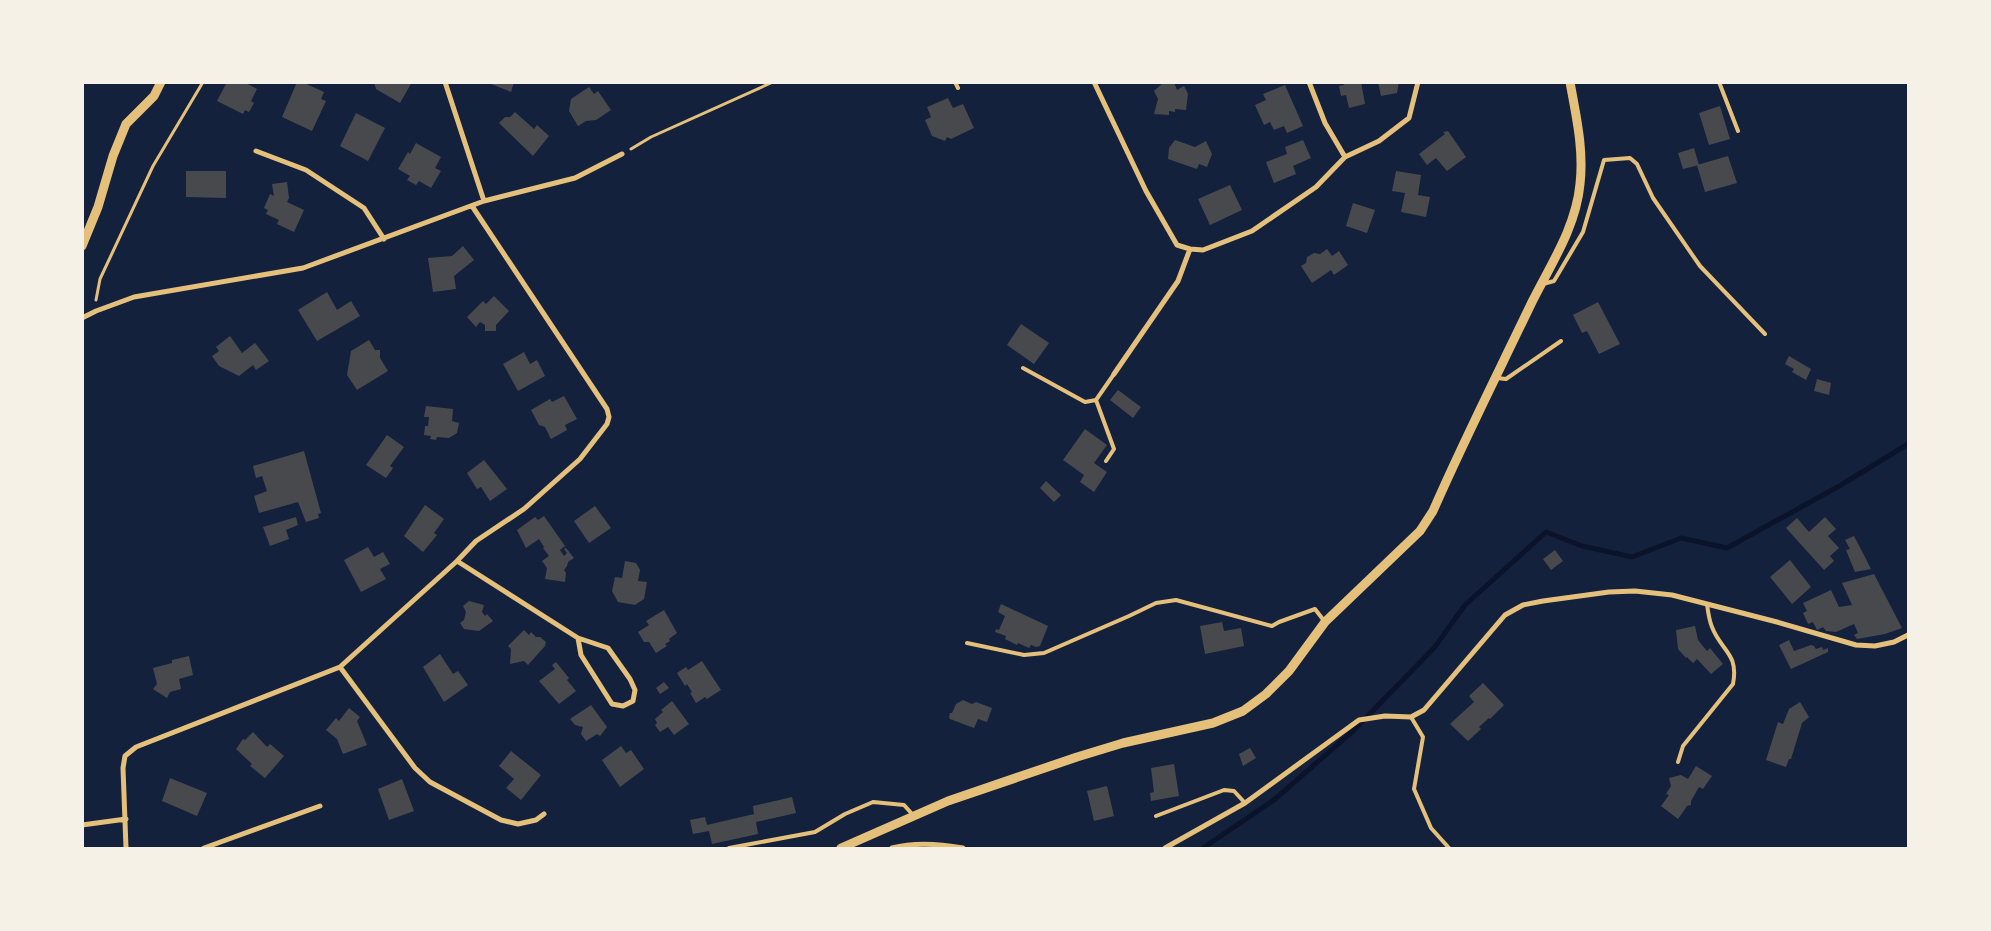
<svg xmlns="http://www.w3.org/2000/svg" width="1991" height="931" font-family="'IBM Plex Sans',sans-serif">
	<rect width="100%" height="100%" fill="#14213d"/>
	<g fill="none" stroke-linecap="round" stroke-linejoin="round">
		<path stroke="#0b132b" stroke-width="5" d="M1203,848L1274,800L1353,731L1434,648L1465,605L1546,532L1582,546L1632,557L1681,538L1727,548L1841,485L1908,444"/>
	</g>
	<path fill="#48494c" d="M227,82H244L257,89L251,101L254,103L249,112L245,110L243,114L217,101Z
		M297,82H302L324,92L321,99L326,101L312,131L282,117Z
		M374,82H412L400,103L376,89Z
		M486,82H514L511,92Z
		M1164,82H1174L1177,90L1184,86L1188,94L1186,110L1175,109V112L1169,111V115L1154,114L1158,99L1154,91Z
		M1343,82H1361L1365,104L1349,108L1346,95L1341,96L1339,86L1344,85Z
		M1378,82H1399L1397,93L1381,96Z
		M1285,85L1303,126L1287,133L1284,126L1274,130L1270,122L1264,125L1255,105L1266,100L1263,94Z
		M589,87L594,94L598,91L611,110L596,120L586,121L578,126L569,111L571,99Z
		M948,98L953,108L963,104L974,128L951,139L947,137L945,141L932,136L925,120L931,117L927,107Z
		M1720,106L1730,139L1709,145L1699,113Z
		M515,112L534,129L537,125L549,136L533,156L499,123L505,117H510Z
		M356,113L385,128L368,161L340,146Z
		M1448,131L1466,157L1447,171L1436,158L1427,165L1419,154L1445,134L1443,132Z
		M1175,140L1195,147L1206,141L1212,154L1207,167L1199,164L1197,169L1168,159L1169,148Z
		M1303,140L1311,158L1293,166L1296,174L1274,183L1266,162L1287,154L1285,147Z
		M416,143L441,157L435,168L441,171L431,188L419,181L416,185L407,180L410,176L398,169L408,152L410,154Z
		M1694,148L1699,165L1683,169L1678,153Z
		M1728,156L1737,183L1705,192L1697,165Z
		M186,171H226V198L186,197Z
		M1396,171L1421,175L1418,195L1430,197L1426,217L1401,212L1405,193L1392,191Z
		M287,182L289,198L287,202L304,210L294,232L277,224L279,220L266,214L268,210L264,208L270,194L274,196L272,184Z
		M1230,185L1242,210L1210,225L1198,199Z
		M1353,203L1375,210L1367,233L1346,226Z
		M463,246L474,260L454,276L456,289L433,292L428,258L452,256Z
		M1327,249L1332,256L1339,251L1348,265L1334,275L1331,270L1312,283L1301,266L1306,263L1307,257L1314,253L1320,254Z
		M327,292L337,310L351,301L360,316L317,341L298,310Z
		M494,296L509,311L496,325V331H485V325L480,322L476,327L467,317L483,301L486,304Z
		M1598,302L1620,344L1599,354L1587,331L1582,333L1573,315Z
		M1021,324L1049,343L1034,364L1007,345Z
		M230,336L242,353L255,343L269,361L256,370L253,365L239,376L219,366L212,356L219,351L216,347Z
		M369,340L375,350H380V358L388,371L357,390L347,375L351,351Z
		M524,352L530,364L537,360L545,376L518,391L503,364Z
		M1789,356L1811,369L1806,380L1792,372L1794,369L1785,364Z
		M1817,379L1831,383L1829,395L1814,391Z
		M1118,390L1141,407L1133,418L1110,400Z
		M564,396L577,419L565,425L567,430L551,439L545,427L539,425L531,410L550,399L552,402Z
		M426,406L453,409L452,421L459,423L457,433L449,438L437,437L436,440L430,439L431,436L424,435L425,426H428L429,417H424Z
		M1085,429L1107,445L1094,463L1107,472L1094,492L1080,482L1084,475L1063,460Z
		M387,435L404,447L390,466L393,468L386,478L366,465Z
		M304,451L321,513L318,514L319,518L306,522L298,502L259,513L254,496L267,491L262,476L256,478L253,466Z
		M484,460L507,489L490,501L481,487L477,489L467,473Z
		M1046,481L1061,495L1054,502L1040,488Z
		M425,505L444,519L434,533L437,535L423,552L404,536Z
		M595,506L611,528L589,543L574,521Z
		M544,516L565,546L560,550L564,556L567,553L564,549L566,548L574,558L568,562L567,566L564,570L566,573L565,582L545,579L547,568L542,561L549,556L543,548L544,547L539,539L526,548L517,530L535,517L538,520Z
		M296,517L298,525L286,530L289,539L270,546L263,527Z
		M1825,517L1836,529L1828,536L1839,548L1830,556L1834,561L1824,570L1786,528L1797,518L1809,532Z
		M1854,536L1866,559L1871,569L1855,572L1846,550L1850,549L1845,540Z
		M368,547L374,557L383,552L390,564L380,569L386,579L361,592L344,560Z
		M1555,550L1563,561L1551,570L1543,559Z
		M1790,560L1811,587L1792,604L1770,577Z
		M625,561L636,563L640,570L638,581L647,582L644,599L635,605L618,602L612,591L615,577L622,578Z
		M1874,574L1902,628L1885,634L1857,639L1854,635L1858,633L1854,624L1836,632L1826,631L1823,627L1817,630L1813,622L1808,624L1803,613L1807,611L1803,603L1831,590L1839,607L1852,605L1842,583Z
		M469,601L484,605L482,612L485,616L487,614L493,621L479,631L464,629L460,623L464,620L466,612L463,606Z
		M1001,604L1048,626L1040,646L1036,647L1031,645L1029,648L1018,643L1017,645L1005,639L1006,636L995,632L996,629L999,630L1005,616L998,612Z
		M664,610L677,633L669,639L670,641L665,644L667,646L656,653L649,642H644L638,632L649,625L646,621Z
		M1222,622L1224,631L1241,628L1244,646L1205,654L1200,626Z
		M1695,626L1698,640L1707,651L1710,648L1723,664L1711,674L1697,659L1693,663L1687,657L1686,658L1678,649L1676,630Z
		M524,630L529,635L531,632L536,637H540L546,642L545,646L528,665L524,661L510,664L511,649L508,646Z
		M1789,640L1794,651L1811,645L1814,646L1816,649L1822,647L1823,650L1828,648V652L1791,669L1779,645Z
		M440,654L453,674L458,671L468,685L444,702L423,667Z
		M189,656L193,675L179,679L181,689L170,692L167,698L153,689L157,684L153,668L172,663V660Z
		M702,661L721,690L707,699L705,697L696,703L690,693L692,692L687,684L685,686L677,673L686,667L688,670Z
		M556,662L569,678L567,680L576,691L559,704L539,681L555,669L552,665Z
		M664,682L669,688L660,694L656,688Z
		M1483,683L1504,705L1490,719L1489,718L1479,727L1481,729L1468,741L1450,724L1474,702L1469,696Z
		M963,700L972,704L976,702L992,708L987,722L978,719L974,728L950,719L949,717L950,713H952L956,704Z
		M672,701L689,724L674,735L668,727L660,732L655,725L657,723L655,719L663,712L661,710Z
		M1800,702L1809,717L1802,723L1791,759H1789L1786,767L1766,760L1778,722L1783,724L1789,709Z
		M591,705L607,727L600,736L597,734L586,741L581,734L583,727L575,725L570,719Z
		M349,708L360,717L357,721L367,745L343,754L337,739L326,730L336,718L339,721Z
		M253,732L267,747L270,744L284,756L265,778L250,766L252,764L236,749L243,739L245,740Z
		M621,746L626,753L631,750L644,769L620,787L602,760Z
		M1250,748L1256,758L1243,766L1239,754Z
		M511,751L541,775L521,800L506,788L514,779L499,766Z
		M1174,764L1179,796L1151,801L1150,793L1154,792L1151,768Z
		M1696,766L1712,776L1703,789L1699,787L1691,801V805L1687,806L1678,819L1661,806L1669,795L1666,794L1671,786L1669,778L1681,775L1688,779Z
		M170,778L207,793L197,816L162,801Z
		M402,779L414,811L389,820L378,789Z
		M1107,786L1114,816L1094,821L1087,791Z
		M792,797L796,813L756,822L758,834L712,844L709,831L693,834L690,820L705,817L707,825L754,814L753,806Z"/>
	<g fill="none" stroke-linecap="round" stroke-linejoin="round">
		<path stroke="#e5c07b" stroke-width="3" d="M631,149L651,137L773,82
			M96,300L100,279L153,166L203,82"/>
		<path stroke="#e5c07b" stroke-width="4" d="M955,82L958,88
			M1719,82L1738,131
			M1543,284L1554,281L1583,232L1604,160L1630,158L1637,164L1653,198L1700,266L1765,334
			M1023,368L1085,402L1096,400L1114,374
			M1497,378L1506,379L1561,341
			M1096,400L1114,449L1106,461
			M967,643L1024,655L1044,653L1129,616L1156,603L1176,600L1272,626L1279,622L1315,609L1325,622
			M1411,717L1423,737L1414,789L1431,828L1449,848
			M1678,762L1683,746L1733,684C1739,653 1721,651 1712,627C1709,620 1708,612 1707,604
			M1156,816L1224,790L1234,791L1245,803
			M729,848L815,832L845,814L873,802L904,805L913,815"/>
		<path stroke="#e5c07b" stroke-width="5" d="M445,82L484,201
			M1094,82L1146,191L1177,245L1190,249L1203,250L1252,231L1316,187L1345,157L1379,141L1409,118L1418,82
			M1309,82L1325,123L1345,157
			M256,151L306,170L364,208L384,239
			M82,318L96,311L134,297L303,268L484,201L575,178L622,154
			M1114,374L1178,281L1190,249
			M457,561L578,638L581,655L612,704L623,706L633,701L635,690L630,679L608,648L578,638
			M340,667L415,768L430,782L501,820L518,824L536,820L544,814
			M82,825L126,819
			M126,848L123,768L125,756L136,747L340,667L457,561L476,541L524,509L580,459L607,424L609,417L607,409L472,206
			M204,848L320,806
			M892,848C914,842 941,844 963,848
			M1165,848L1245,803L1359,720L1385,716L1411,717L1424,710L1505,615L1523,605L1543,601L1609,592L1635,591L1672,595L1777,622L1856,645L1875,646L1894,642L1908,635"/>
		<path stroke="#e5c07b" stroke-width="9" d="M82,246L98,207L113,156L126,124L154,96L161,82
			M841,848L948,801L1077,757L1123,743L1213,723L1243,711L1266,694L1289,671L1325,622L1420,531L1433,511C1464,440 1499,371 1532,302C1551,264 1576,227 1580,184C1584,149 1576,116 1570,82"/>
	</g>
	<rect width="1991" height="931" fill="none" stroke="#f6f1e7" stroke-width="168"/>
</svg>
